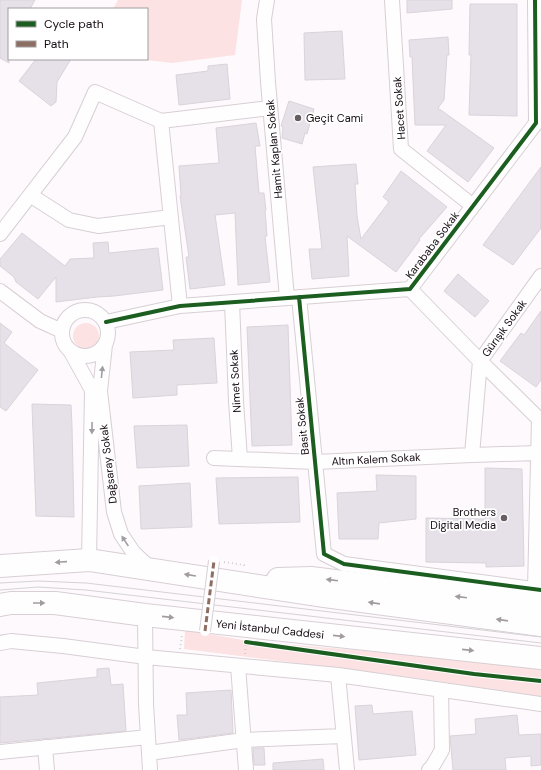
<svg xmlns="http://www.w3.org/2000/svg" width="541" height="770" font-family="'DM Sans',sans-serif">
	<rect width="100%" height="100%" fill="#fef9fc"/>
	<path fill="#fce2e2" d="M118,0H242L235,55L172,63L138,59H147V9H113Z
		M73 336a13 13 0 1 1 26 0a13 13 0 1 1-26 0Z
		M185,630L249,641L494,662L541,670V697L416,678L184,649Z"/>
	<path fill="#e6e0e8" stroke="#d9d3da" d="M0,0H35L30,9H9V63L0,58Z
		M407,0H452V9L407,13Z
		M470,4H517V116L469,115L471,55H469Z
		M342,31L345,79L305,80L304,33Z
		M448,37L449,55H447L444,100L438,108L494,148L468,182L427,151L446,125H415L412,57H410L409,40Z
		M36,59H71L57,82L56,102L51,106L19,81Z
		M227,64L230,99L179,105L176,75L208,71V66Z
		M289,101L314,109L307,134L305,133L302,144L282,138L283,127L281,126Z
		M256,123L260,146H255L259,193H264L266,210H265L267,236H265L270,282L238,285L235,213L215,215L225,285L190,289L186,257H189L180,196L181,195L179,166L219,163L216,128Z
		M356,164L358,184H355L357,216L361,239L389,202L383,197L401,171L447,207L419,239L420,240L396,272L347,236L349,276L312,279L309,249H322L313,167Z
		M541,167V228L513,265L483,245Z
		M22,233L65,266L70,259L94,258L93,243L108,242L109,253L158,248L163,290L114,296L97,297L56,302V277L38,299L16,282L14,277L0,266V259Z
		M458,274L489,301L475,317L444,291Z
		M541,311V380L536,387L500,361L521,333L524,335Z
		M0,323L12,332L4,343L38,370L6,411L0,407Z
		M288,325L292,445L252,446L247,327Z
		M214,338L217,383L177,385V395L133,398L130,352L174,350L173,340Z
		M32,404L71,405L72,426L74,517L36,516Z
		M187,425L189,466L137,468L134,426Z
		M485,468L522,469L524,566L486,567V563L426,562V518L485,519Z
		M376,475L416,476V519L379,523L378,539H339L337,493L377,491Z
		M298,477L300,522L219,524L216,478Z
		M190,483L192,527L141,529L139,486Z
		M109,668L111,685L123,684L126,731L0,743V697L38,695L37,683L97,677V669Z
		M231,690L233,733L179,740L177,715H187L186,693Z
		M372,705L373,714L412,711L416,755L359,760L355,706Z
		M517,715L519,735L541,734V765L531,766V756L505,758L506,770H453L450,736L476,734L475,719Z
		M253,748H264L265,765H254Z
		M323,759L324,770H273V763Z"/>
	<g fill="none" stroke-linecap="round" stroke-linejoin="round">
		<defs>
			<path id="minor" d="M267,0L264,19L268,82L287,298
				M392,0L401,149L473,206
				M161,121L180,306
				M30,195L69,220L98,226L171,217
				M0,234L75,137L95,92L161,121L270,108
				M410,289L480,361L541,421
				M0,291L40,321L62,331
				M299,297L324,554L344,564L541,590
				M232,302L236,401L240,459
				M62 333a23 23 0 1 1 46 0a23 23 0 1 1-46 0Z
				M106,322L180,306L410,289L536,123L535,0
				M105,345L100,391L114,512L121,534L133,552L151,569
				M71,352L92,390L89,560
				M472,455L480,361L541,276
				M214,458L315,462L472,455L538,453
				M535,589L539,419
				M145,615L146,704L150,770
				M0,643L11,641L63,646L146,657L338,675
				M238,666L246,770
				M45,747L47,770
				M0,752L148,737
				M149,753L244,740L343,736
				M347,770L338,675L541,704
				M429,770L432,767L442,750L441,690"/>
			<path id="primary" d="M0,566L89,560L323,596L541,625
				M278,579L311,578L541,607
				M0,605L11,603H55L145,615L541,658"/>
		</defs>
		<use href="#minor" stroke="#d7cfd4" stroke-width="16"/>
		<use href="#primary" stroke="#d7cfd4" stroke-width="24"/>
		<path stroke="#d3d0d2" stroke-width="2" stroke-dasharray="1 3" stroke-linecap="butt" d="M224,562L244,565V567
			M180,649L182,635
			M245,654L246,642"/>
		<use href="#minor" stroke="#fffeff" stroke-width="14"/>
		<use href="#primary" stroke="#fffeff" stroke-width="22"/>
		<path stroke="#d5d3d4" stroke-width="1" d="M0,583L38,581L86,583L541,637
			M0,590L38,587L86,590L541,643"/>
		<defs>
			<path id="pedestrian-bridge" d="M205,631L214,561"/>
		</defs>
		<use href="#pedestrian-bridge" stroke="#d7cfd4" stroke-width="12" stroke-linecap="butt"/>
		<use href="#pedestrian-bridge" stroke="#fffeff" stroke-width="10"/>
		<path stroke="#8d6e63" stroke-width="3" stroke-dasharray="6 3" stroke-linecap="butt" d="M205,631L214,561"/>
		<defs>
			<path id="cycleway" d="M299,297L324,554L344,564L541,590
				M106,322L180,306L410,289L536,123L535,0
				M246,642L474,674L541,681"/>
		</defs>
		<use href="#cycleway" stroke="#fff" stroke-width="6"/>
		<use href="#cycleway" stroke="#1b5e20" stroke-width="4"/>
	</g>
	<defs><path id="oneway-solid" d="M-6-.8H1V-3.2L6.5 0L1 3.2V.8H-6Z"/></defs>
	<g fill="#a19ca0">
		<use href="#oneway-solid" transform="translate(102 372) rotate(-84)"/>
		<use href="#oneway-solid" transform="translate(92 428) rotate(91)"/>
		<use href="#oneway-solid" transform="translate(125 541) rotate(-124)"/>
		<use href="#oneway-solid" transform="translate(61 562) rotate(176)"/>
		<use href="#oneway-solid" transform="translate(190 575) rotate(-171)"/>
		<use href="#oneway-solid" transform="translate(332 580) rotate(-173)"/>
		<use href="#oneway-solid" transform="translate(461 597) rotate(-173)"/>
		<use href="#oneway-solid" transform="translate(39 603)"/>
		<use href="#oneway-solid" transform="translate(374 603) rotate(-172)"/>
		<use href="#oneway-solid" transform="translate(168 617) rotate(6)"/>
		<use href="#oneway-solid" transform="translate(502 620) rotate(-172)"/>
		<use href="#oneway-solid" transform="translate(339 636) rotate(6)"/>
		<use href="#oneway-solid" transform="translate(468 650) rotate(6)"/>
	</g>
	<g fill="#665e63" stroke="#fff" stroke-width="1.5">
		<circle cx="298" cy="118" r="4"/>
		<circle cx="504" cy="518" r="4"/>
	</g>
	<g text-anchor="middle" stroke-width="3.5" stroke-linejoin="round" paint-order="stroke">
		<g font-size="11" fill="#140a11" stroke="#fff">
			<text transform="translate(399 108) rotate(-94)" y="4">Hacet Sokak</text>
			<text transform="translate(274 149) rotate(-95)" y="4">Hamit Kaplan Sokak</text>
			<text transform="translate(432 245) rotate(-53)" y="4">Karababa Sokak</text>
			<text transform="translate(504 328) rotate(-54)" y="4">Gürışık Sokak</text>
			<text transform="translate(235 381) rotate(-93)" y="4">Nimet Sokak</text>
			<text transform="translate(302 426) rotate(-96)" y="4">Basit Sokak</text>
			<text transform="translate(376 459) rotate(-3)" y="4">Altın Kalem Sokak</text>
			<text transform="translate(108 464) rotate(-97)" y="4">Dağsaray Sokak</text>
			<text transform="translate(270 629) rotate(6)" y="4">Yeni İstanbul Caddesi</text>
		</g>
		<g font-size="11" fill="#140a11" stroke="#fff" text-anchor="start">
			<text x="306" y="122">Geçit Cami</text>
			<text x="496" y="516" text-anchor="end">Brothers<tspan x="496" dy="13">Digital Media</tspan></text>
		</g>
	</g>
	<rect x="8" y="8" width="140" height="52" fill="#ffffff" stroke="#a19da0"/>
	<rect x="16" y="21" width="20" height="6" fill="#1b5e20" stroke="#a19da0"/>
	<text x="44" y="28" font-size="12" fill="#140a11">Cycle path</text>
	<rect x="16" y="41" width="20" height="6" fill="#8d6e63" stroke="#a19da0"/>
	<text x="44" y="48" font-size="12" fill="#140a11">Path</text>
</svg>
